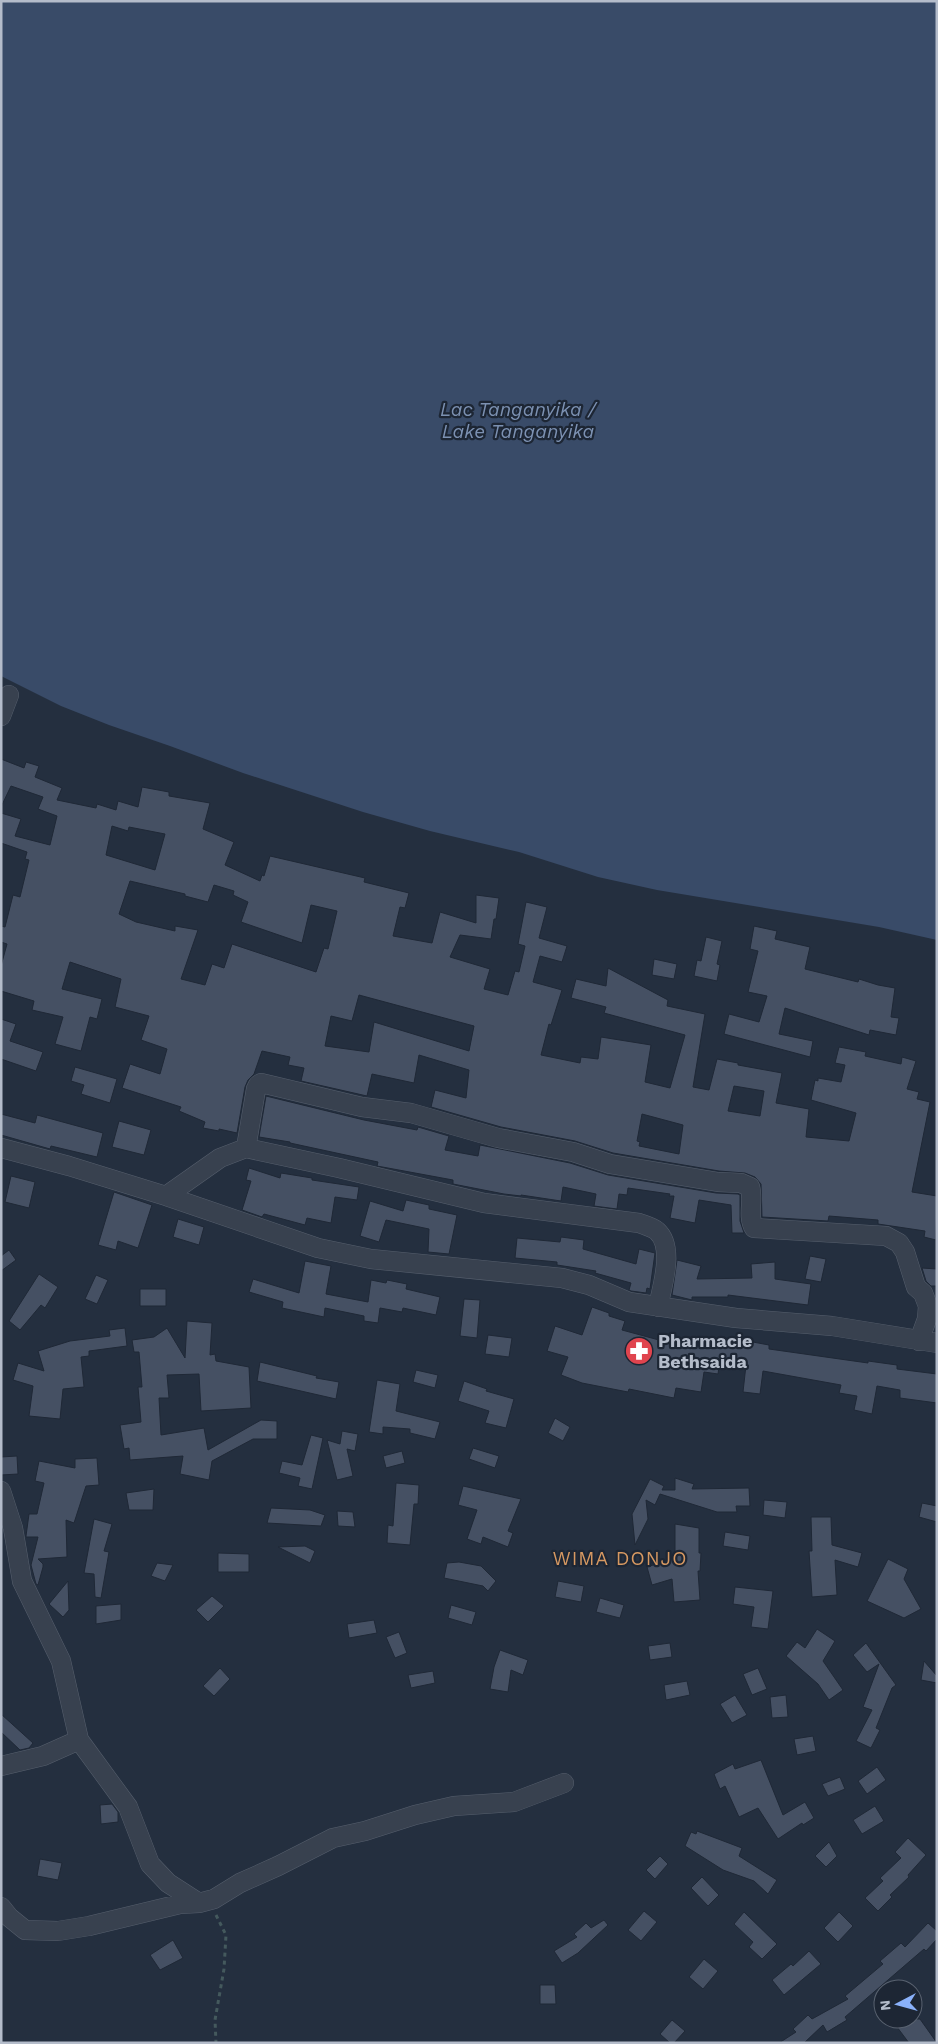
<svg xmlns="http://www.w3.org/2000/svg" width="938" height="2044" font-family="'Work Sans',sans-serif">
	<rect width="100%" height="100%" fill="#242f3f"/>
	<path fill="#394b68" d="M1,1H937V940L879,927L657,890L598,877L519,852L430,831L363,812L243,773L170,746L109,725L61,706L1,676Z"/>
	<path fill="#455063" stroke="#1f2836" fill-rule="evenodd" d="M1,759L24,768L26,762L39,766L35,777L62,788L57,800L96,808L97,804L116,810L118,801L138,807L142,787L169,792V796L210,803L203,829L234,842L225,865L260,881L262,875L264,876L270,856L365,878L364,882L409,893L405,908L400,907L393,936L432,943L440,912L476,923V895L499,898L496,919H494L491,939L460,935L450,957L490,969L484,989L508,995L515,971L519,972L525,946L518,944L526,902L547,907L539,938L567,946L562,962L540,956L533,982L562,990L551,1025L549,1024L541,1055L580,1063L581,1057L598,1059L601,1037L651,1045L645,1082L670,1088L685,1035L604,1013L606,1007L571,998L576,979L606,986L608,968L668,1000L667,1006L705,1014L693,1087L709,1090L717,1059L738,1063V1065L782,1073L776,1103L809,1109L806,1137L849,1141L856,1113L811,1100L815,1080L818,1081V1078L841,1082L845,1065L835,1063L839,1047L866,1052L865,1056L901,1064L902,1057L916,1061L907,1089L919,1092L917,1099L930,1102L912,1192L937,1196L936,1240L924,1237L925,1231L878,1224V1220L829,1216L828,1221L762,1217L761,1184L755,1177L745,1173L719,1171L613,1153L575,1141L501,1127L431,1107L435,1090L466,1098L469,1070L419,1055L414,1083L372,1074L367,1096L301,1081L304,1068L288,1065L290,1057L262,1051L254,1074L248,1080L245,1087L237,1133L219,1129V1131L203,1128L205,1122L179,1111L181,1107L122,1088L130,1064L160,1074L167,1049L141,1040L149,1016L115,1007L121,979L70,962L62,989L102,999L97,1019L90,1017L81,1051L55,1044L63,1017L32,1010L34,1001L1,991V966L7,944L1,942V926L5,927L13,895L20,897L29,860L25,859L27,852L1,843V813L21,819L15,836L50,845L57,816L38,809L43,797L11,786L1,807ZM112,826L128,831L129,827L165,834L155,870L106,855ZM130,881L185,894V896L208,902L214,885L234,891L233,895L248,902L241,922L302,943L311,905L337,911L328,949L324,948L316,972L232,944L224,968L212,964L205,985L181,979L198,930L175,926V931L136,922L119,914ZM359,995L474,1026L469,1051L374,1022L369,1052L325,1046L331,1016L352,1021ZM734,1086L764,1091L760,1116L728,1111ZM642,1114L683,1125L679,1154L639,1146L640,1142L637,1141Z
		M754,926L777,931L775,939L810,947L805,969L858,982L859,979L878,985L895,988L891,1017L899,1018L896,1035L870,1030L869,1035L785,1008L779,1034L813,1041L810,1057L724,1034L729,1014L759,1022L767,996L748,992L758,951L750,949Z
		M706,937L722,941L717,964L720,965L717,981L694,976L697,960L701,961Z
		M654,959L677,964L674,979L652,975Z
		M1,1019L16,1024L10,1041L43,1052L36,1071L1,1059Z
		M75,1067L117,1079L110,1103L81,1094L84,1085L71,1081Z
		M266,1096L364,1120L417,1130L418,1127L449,1136L445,1150L478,1156L480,1145L570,1163L608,1175L716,1193L738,1194L740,1195V1221L744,1233H732L731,1205L699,1200L695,1223L670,1218L674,1196H669L670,1194L628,1188L627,1195L619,1194L617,1209L594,1206L596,1194L563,1187L561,1201L521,1195V1196L504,1194L453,1184V1180L377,1166L378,1162L290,1143V1142L259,1137Z
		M1,1114L35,1123L37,1115L103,1133L97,1157L51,1146L50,1149L1,1135Z
		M119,1121L151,1130L144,1155L112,1147Z
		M249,1168L280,1178L281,1173L312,1178V1180L359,1187L357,1200L335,1197L331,1223L307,1218L305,1225L264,1214L262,1217L242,1210L251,1181L246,1180Z
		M11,1176L35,1182L29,1208L5,1202Z
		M114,1192L152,1205L138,1248L118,1241L116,1250L98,1245Z
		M406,1200L429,1205V1209L457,1215L449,1254L428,1252L429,1229L386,1220L379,1242L360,1236L370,1201L403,1211Z
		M178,1219L204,1227L199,1245L173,1237Z
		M561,1237L584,1240L583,1249L636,1264L639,1249L655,1253L650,1289L647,1288L646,1293L631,1291L629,1290L631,1283L595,1273L596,1271L557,1265V1262L515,1258L517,1238L560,1242Z
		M9,1250L16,1260L1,1271V1256Z
		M810,1256L826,1259L821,1282L805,1279Z
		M677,1260L701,1266L697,1279L752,1278L751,1264L775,1262V1279L811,1284L808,1305L728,1295V1297H692V1300L672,1295Z
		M305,1261L331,1266L326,1294L368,1302L371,1280L386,1283L387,1280L407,1284L406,1289L440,1297L436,1315L403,1308L402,1312L380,1308L378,1323L364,1321V1316L325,1308L324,1317L282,1308L283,1302L249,1292L253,1279L299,1293Z
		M922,1268L937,1269V1286H931L926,1281Z
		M39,1274L58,1287L45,1308L41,1305L20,1330L9,1321Z
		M96,1275L108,1280L97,1304L85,1299Z
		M140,1289H166V1306H140Z
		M464,1299L480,1300L477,1338L460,1336Z
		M592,1307L609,1313V1316L625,1321L622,1330L670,1343L671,1340L701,1346V1343L741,1348L742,1340L769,1345V1349L868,1363V1361L897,1365V1369L937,1374V1403L900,1398V1390L877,1386L872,1414L854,1410L857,1396L839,1393L841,1385L763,1371L760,1394L743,1392L746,1365L720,1360L718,1374L704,1372L701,1392L676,1388L674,1398L629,1389L628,1392L582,1383L561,1375L568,1357L547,1351L555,1326L582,1335Z
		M187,1321L212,1323L210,1355L215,1354L216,1361L249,1367L251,1408L201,1411L199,1374L167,1375L169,1398H159L161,1435L204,1428L208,1450L261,1420L277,1421V1439H253L212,1461L209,1480L180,1474L183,1456L130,1460L129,1448L124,1449L120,1425L141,1422L138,1387H142L139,1352H134L132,1340L154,1337L167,1328L185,1358Z
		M125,1328L127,1346L89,1351V1356L81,1357L84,1387L63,1389L60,1419L29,1416L33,1386L13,1380L18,1363L44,1371L38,1351L70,1341L110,1336L109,1330Z
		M488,1335L512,1338L509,1357L485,1354Z
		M260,1362L317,1376L316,1378L339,1382L336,1399L257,1381Z
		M416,1370L438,1375L435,1388L413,1382Z
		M377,1380L400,1384L396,1411L440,1422L435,1439L410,1433V1429L383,1427V1434L369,1432Z
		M464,1381L487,1389L486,1391L514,1399L506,1428L485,1423L489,1411L458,1401Z
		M555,1418L570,1427L563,1441L548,1433Z
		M342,1431L358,1434L355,1451L347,1449L353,1476L337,1480L327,1440L340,1444Z
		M311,1435L323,1438L312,1489L298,1486L300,1478L279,1473L282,1461L302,1465Z
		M473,1448L499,1456L495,1468L469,1459Z
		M402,1451L405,1463L386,1468L383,1456Z
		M17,1456L18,1474L1,1475V1457Z
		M97,1458L99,1485L86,1486L74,1523L66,1520L67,1557L38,1559L43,1564V1567L38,1585L36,1584L31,1565L38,1537H26V1536L29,1514H37L44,1483L35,1481L39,1461L75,1468V1459Z
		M675,1478L694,1484L692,1489L749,1488L750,1506H736L737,1512H717L660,1494L655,1505L646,1500L648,1519L635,1545L632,1514L650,1479L664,1486L662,1490H675Z
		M396,1483L419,1485L418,1504H414L410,1545L387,1543L388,1525L393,1526Z
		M463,1486L521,1499L508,1531L513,1533L508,1547L483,1537L481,1544L467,1539L477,1510L458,1505Z
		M154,1489L153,1510H129L126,1493Z
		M764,1500L787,1502L785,1518L763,1515Z
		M922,1503L937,1506V1522L919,1517Z
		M271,1508L310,1510L325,1515L321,1526L267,1523Z
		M337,1511L353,1512L355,1527L338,1526Z
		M811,1517H831L832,1545L862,1553L858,1567L835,1560L837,1595L812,1597L809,1551H812Z
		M94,1519L112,1524L104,1551L109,1552L101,1598L95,1597L94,1574L84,1573Z
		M675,1524L699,1528V1553H701L700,1571H698L700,1600L674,1602L672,1579L652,1585L647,1567L675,1558Z
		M725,1532L750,1536L748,1550L723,1546Z
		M305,1546L315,1551L310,1563L278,1547Z
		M218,1553L249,1554V1572H218Z
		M888,1559L908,1569L904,1579L921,1609L904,1618L867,1601Z
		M459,1562L481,1566L496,1581L488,1591L483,1586L444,1578L447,1563Z
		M157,1563L173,1565L165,1581L151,1576Z
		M68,1581L69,1610L63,1617L49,1604Z
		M558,1581L584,1586L581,1602L555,1597Z
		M735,1587L773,1591L768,1629L751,1627L754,1607L733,1604Z
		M212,1596L224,1606L208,1622L196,1610Z
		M600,1598L624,1605L620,1618L596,1612Z
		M121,1604V1620L96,1624V1606Z
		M451,1605L476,1612L472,1625L448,1618Z
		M374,1620L377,1633L349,1638L347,1624Z
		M817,1629L835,1641L823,1661L843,1690L829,1700L818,1684L786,1656L797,1642L805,1648Z
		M399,1632L407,1653L395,1658L386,1637Z
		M670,1643L672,1657L650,1660L648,1646Z
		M866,1643L896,1685L892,1688L876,1728L880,1730L871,1748L856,1741L872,1710L863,1707L879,1664L867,1672L853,1655Z
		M500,1650L528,1660L523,1675L511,1670L508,1692L490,1689L494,1667Z
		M924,1661L937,1676V1683L921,1680Z
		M220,1668L230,1679L214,1696L203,1686Z
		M758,1668L767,1689L752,1695L743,1674Z
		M433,1671L435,1683L411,1688L408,1675Z
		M687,1681L690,1695L666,1700L664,1685Z
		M735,1695L747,1715L732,1723L720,1704Z
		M786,1695L788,1717L772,1718L770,1697Z
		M1,1714L33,1743L29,1748L20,1750L1,1732Z
		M813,1736L816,1751L797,1755L794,1739Z
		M761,1760L783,1815L805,1802L814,1818L803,1825L802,1823L778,1839L758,1808L739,1817L725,1786L720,1789L714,1774L733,1764L735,1769Z
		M877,1767L886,1780L867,1794L858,1781Z
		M840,1777L845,1789L828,1796L822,1784Z
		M112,1804L118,1812V1822L101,1824L100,1805Z
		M875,1806L884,1821L862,1834L853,1820Z
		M697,1831L742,1848L739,1856L777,1880L768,1894L754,1881L723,1870L685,1846L691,1832L696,1834Z
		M908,1838L926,1855L908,1875L909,1877L890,1895L892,1897L878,1911L865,1898L883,1881L880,1878L901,1858L895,1852Z
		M829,1842L837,1856L826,1867L815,1856Z
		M660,1856L668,1864L655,1879L646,1870Z
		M40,1859L62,1863L58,1880L37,1876Z
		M702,1877L719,1895L708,1906L691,1888Z
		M644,1911L657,1922L641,1941L628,1930Z
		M744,1912L777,1944L762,1959L749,1947L753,1942L734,1924Z
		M839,1912L853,1926L838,1942L824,1928Z
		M604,1920L608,1925L578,1953L562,1963L554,1951L577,1937L574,1934L586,1923L591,1928Z
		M928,1923L937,1931V1939L926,1951L924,1949L845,2017L847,2020L827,2032L823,2025L804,2043H779L796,2032L793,2029L808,2015L812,2019L848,1999L845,1996L883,1964L880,1961L901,1943L905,1947Z
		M173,1940L183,1958L160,1970L150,1955Z
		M809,1951L821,1964L784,1995L772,1980L791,1964L793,1966Z
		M704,1959L718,1971L703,1989L689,1977Z
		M540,1985H555L556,2004H540Z
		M891,2019H920L937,2043H909Z
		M672,2020L685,2031L674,2043H670L660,2034Z"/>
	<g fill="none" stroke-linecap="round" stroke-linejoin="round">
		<defs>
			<path id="minor" d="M1,716L9,695
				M1,1148L69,1166L166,1196L318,1248L371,1259L562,1278L589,1285L629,1302L736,1318L832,1326L937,1343
				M246,1148L256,1089L258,1085L261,1083L362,1107L411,1113L498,1138L573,1152L610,1164L718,1182L741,1183L750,1187C754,1200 747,1216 754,1228L886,1236L899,1243L905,1252L916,1287L923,1293L928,1306L927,1319L919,1341
				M166,1196L220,1158L246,1148L339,1168L484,1203L639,1223C644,1225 652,1227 657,1231C675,1247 662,1287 658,1307
				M1,1491L13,1528L22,1581L61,1661L79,1740L128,1807L150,1864L168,1883L199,1903
				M1,1766L43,1756L79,1740
				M1,1907L9,1917L25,1930L58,1931L89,1926L180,1904L199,1903L214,1899L240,1883L278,1866L333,1838L365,1831L415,1815L454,1806L514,1802L564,1783"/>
		</defs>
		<use href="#minor" stroke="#565f6d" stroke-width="20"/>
		<path stroke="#44595d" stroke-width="3" stroke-dasharray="4 4" stroke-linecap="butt" d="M216,1915L226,1935L224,1969L215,2020L216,2043"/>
		<use href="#minor" stroke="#38414f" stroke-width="19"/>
	</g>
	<defs>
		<symbol id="pharmacy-disc" viewBox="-11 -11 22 22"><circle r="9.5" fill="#e0444e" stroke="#1d2634"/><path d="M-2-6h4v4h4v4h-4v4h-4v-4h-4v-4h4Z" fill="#fff"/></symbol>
	</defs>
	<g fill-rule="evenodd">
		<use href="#pharmacy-disc" x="623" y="1335" width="32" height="32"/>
	</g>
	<g text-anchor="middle" stroke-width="4.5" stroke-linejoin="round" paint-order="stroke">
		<g font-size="18" font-weight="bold" fill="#b4bcca" stroke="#1d2634" text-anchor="start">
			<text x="658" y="1347">Pharmacie<tspan x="658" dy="21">Bethsaida</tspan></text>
		</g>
		<g font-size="19" font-style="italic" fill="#7c91b2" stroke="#1d2634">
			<text x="518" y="416">Lac Tanganyika /<tspan x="518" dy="22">Lake Tanganyika</tspan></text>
		</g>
		<g font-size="19" letter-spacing="1" fill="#d79962" stroke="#1d2634">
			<text x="620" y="1565">WIMA DONJO</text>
		</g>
	</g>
	<rect width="938" height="2044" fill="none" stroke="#b4bcca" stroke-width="5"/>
	<g transform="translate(898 2004) rotate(264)"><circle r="24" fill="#1d2634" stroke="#596270"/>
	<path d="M0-4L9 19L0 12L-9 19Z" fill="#8ab1fa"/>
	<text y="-8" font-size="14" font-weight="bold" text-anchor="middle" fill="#b4bcca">N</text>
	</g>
</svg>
